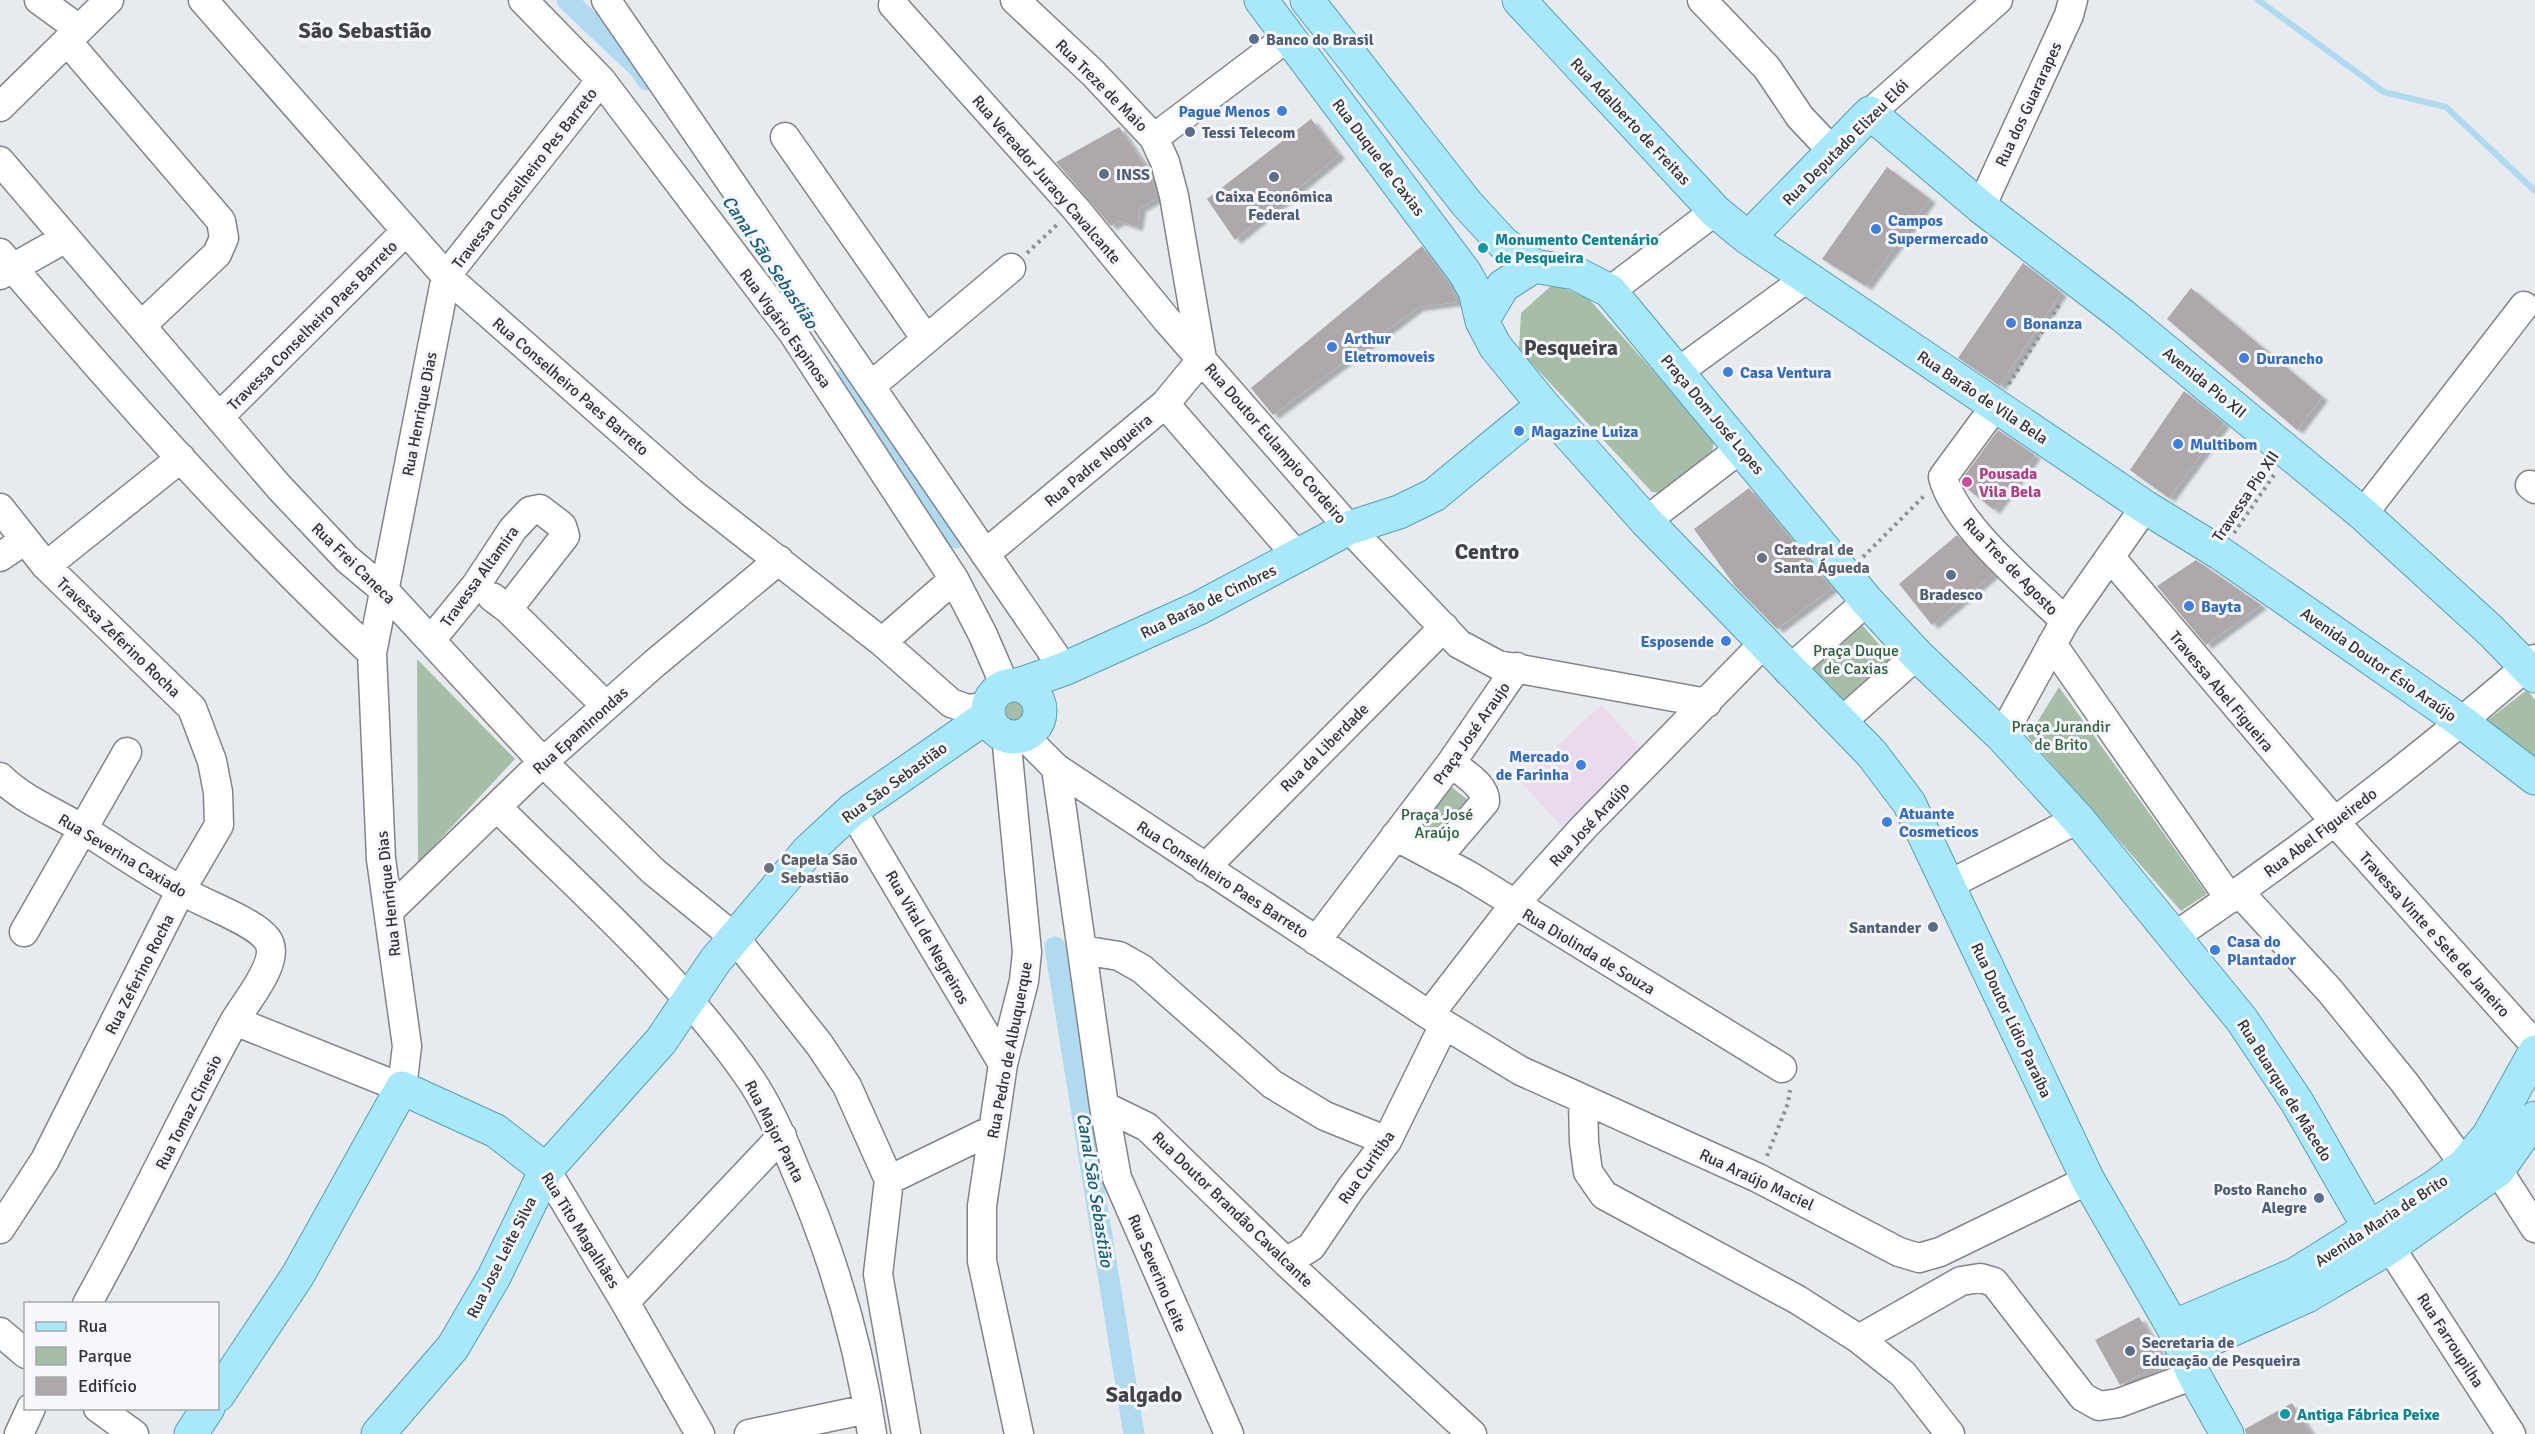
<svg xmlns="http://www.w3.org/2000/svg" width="2535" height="1434" font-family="Signika,sans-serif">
	<defs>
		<filter id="shadow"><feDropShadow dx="6" dy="4" stdDeviation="1.5" flood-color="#0004"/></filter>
	</defs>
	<rect width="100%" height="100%" fill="#e7eaef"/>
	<path fill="#e9daed" d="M1601,705L1642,749L1562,827L1520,781Z"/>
	<path fill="#a6bea8" d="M1553,284L1588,298L1714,439L1712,454L1670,493L1652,492L1519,350L1521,313Z
		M1859,621L1893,661L1842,706L1804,670Z
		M417,659L515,759L418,863Z
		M2059,687L2207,894L2181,911L2028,737Z
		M2527,690L2535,700V761L2485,722Z
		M1015,691L1025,700L1028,712L1023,722L1003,727L998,698Z
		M1449,785L1473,804L1439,849L1412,828Z"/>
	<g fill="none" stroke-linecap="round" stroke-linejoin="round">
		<path stroke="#b0daef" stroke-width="6" d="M2258,0L2384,92L2446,107L2535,191"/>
		<path stroke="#b0daef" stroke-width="21" d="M567,0L640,69L647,80
			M847,377L955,538
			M1055,947L1134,1434"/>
	</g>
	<path fill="#aea8ab" filter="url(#shadow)" d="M1311,119L1339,155L1235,240L1207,199Z
		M1119,127L1151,175L1157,198L1140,208L1137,227L1119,221L1111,226L1056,162Z
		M1887,167L1930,199L1866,286L1822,259Z
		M1422,246L1449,283L1457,302L1418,307L1273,415L1251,388Z
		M2023,263L2061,292L2000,386L1958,358Z
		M2191,288L2322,397L2297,430L2167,319Z
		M2184,391L2224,423L2169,498L2130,470Z
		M1998,430L2035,455L1994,510L1964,486L1962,479Z
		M1749,488L1832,588L1777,629L1735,586L1694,529Z
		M1957,535L1993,574L1932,625L1899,584Z
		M2196,560L2261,605L2206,645L2157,586Z
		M2139,1317L2165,1362L2120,1385L2095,1340Z
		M2292,1403L2311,1434H2246L2245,1429Z"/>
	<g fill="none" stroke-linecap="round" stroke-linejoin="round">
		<defs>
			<path id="minor" d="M39,0L79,29
				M203,0L446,276L692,493L882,642L951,703L968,709L989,706
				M523,0L601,80L793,333L954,579L983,635L1005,686
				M606,0L1064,669
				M894,0L893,5L1075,208L1166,319L1349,528L1459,644L1498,665L1707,703
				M1015,0L1093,73L1154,138L1165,162L1174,196L1202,359
				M1702,0L1767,68L1800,117L1833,152
				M67,41L221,221L224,238L217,254L142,325
				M0,107L109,0
				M1870,113L1998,0
				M785,137L926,339
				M1154,138L1289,36
				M0,161L279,487L347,559L384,590L543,762L653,871L735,938L819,1044L847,1086L889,1180L878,1274L906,1434
				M1981,207L2069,15L2073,0
				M0,253C118,391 239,529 372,653
				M0,275L66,238
				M1610,291L1715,211
				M1678,372L1807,278
				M872,385L1011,268
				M1165,404L1298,557
				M1996,405L1943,477C1955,525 2029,585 2065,621
				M219,417L405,232
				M2530,485L2535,489
				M0,508L46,566L192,708L212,761L218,792L219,825L181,890L45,1160L0,1229
				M2363,514L2524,306
				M1646,521L1740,449
				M985,554L1165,404L1202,359
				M0,557L25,540
				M2111,558L2335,822L2535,1045
				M46,566L181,458
				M492,597L508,609L606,706
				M431,640L476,585L513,529L530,511L540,509L562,526L565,536L508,609
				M882,642L954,579
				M2052,644L2230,899
				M1788,671L1867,601
				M1840,723L1917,655
				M1006,735L1027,952L1024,981L1003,1064L982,1206V1261L1019,1434
				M1023,735L1056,768L1429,1015L1521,1071L1758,1178L1899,1252L1919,1258L1940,1252L2088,1180
				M2002,736L2065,621L2145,507
				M1056,768L1104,1106L1147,1127L1286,1262L1472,1434
				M0,777C24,801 56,812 84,830C120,852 155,877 192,896C212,907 254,922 267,939C283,960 245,1002 234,1022C183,1115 139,1211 87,1304
				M498,808C585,895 681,978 751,1080C769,1107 783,1139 795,1169C832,1253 859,1343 872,1434
				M852,810L1003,1064
				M1395,836L1468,875L1782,1068
				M1437,858L1485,802C1486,785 1463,773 1451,763
				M1205,868L1444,627
				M1948,885L2078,819
				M2239,892L2330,991L2404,1082L2477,1182
				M390,910L543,762L655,663L779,560
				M24,932L127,752
				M2174,937C2300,851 2420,759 2535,659
				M1316,941L1451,763L1517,667
				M1082,950L1119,956L1142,969L1272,1084L1325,1116L1387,1141
				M1429,1015L1514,905L1583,828L1763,644
				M235,1021L402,1088L407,1046L381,859L372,653L446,276L601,80
				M1583,1100L1584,1142L1588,1172L1604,1195L1798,1300L1859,1339L1903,1374L1950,1434
				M1104,1106L1117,1178L1229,1434
				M546,1170L625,1302L700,1434
				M2498,1170L2535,1228
				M889,1180L992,1130
				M2390,1247L2511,1434
				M1286,1262L1311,1247L1351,1188L1387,1141L1444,1025
				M625,1302L782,1136
				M0,1332L26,1354
				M1859,1339L1961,1281L1980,1278L1994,1282L2083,1397L2099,1406L2119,1403L2194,1375
				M98,1408L134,1434
				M19,1434L31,1408
				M749,1434L868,1409"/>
			<path id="major" d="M1261,0L1465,273L1475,291L1482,321L1495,346L1543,405L1646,521L1872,754L1909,803L2088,1180L2173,1327L2194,1375L2227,1434
				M1307,0L1467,204L1503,243L1534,266L1575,273L1610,291L1867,601L1917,655L2002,736L2078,819L2242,1020L2297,1102L2383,1252
				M1519,0L1715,211L1748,238L2145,507L2220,553L2462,722L2535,778
				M1748,238L1870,113L1981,207L2122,315L2363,514L2490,630L2535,676
				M1482,321L1503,286L1534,266
				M1018,685L1064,669L1199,608L1349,528L1399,512L1434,495L1543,405
				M988 711a26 26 0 1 1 52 0a26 26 0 1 1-52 0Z
				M2173,1327L2296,1274L2436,1186L2464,1165L2489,1135L2535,1052
				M2184,1351L2307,1296L2390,1247L2498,1170L2535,1118
				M218,1395L298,1275L402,1088L496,1131L546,1170
				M191,1434L208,1408
				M378,1434L453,1347L494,1277L546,1170L661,1041L715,961L808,851L852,810L989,715"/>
		</defs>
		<use href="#minor" stroke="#828488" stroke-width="31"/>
		<use href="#major" stroke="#589fb4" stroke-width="35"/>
		<path stroke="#8e9094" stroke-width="4" stroke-dasharray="3 4.5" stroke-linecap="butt" d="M1027,253L1059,223
			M2009,384L2061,302
			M2234,533L2274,475
			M1863,557L1925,495
			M1767,1156L1788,1103L1790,1090"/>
		<use href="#minor" stroke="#fff" stroke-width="28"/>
		<use href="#major" stroke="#a7e8fb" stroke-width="33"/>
	</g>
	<g fill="#5c6f8a" stroke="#f5f7fc" stroke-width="2">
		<circle cx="1254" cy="39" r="6"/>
		<circle cx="1190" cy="132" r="6"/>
		<circle cx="1104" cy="174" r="6"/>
		<circle cx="1274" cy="177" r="6"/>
		<circle cx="1951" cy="575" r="6"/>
		<circle cx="1933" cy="927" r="6"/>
		<circle cx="2319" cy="1198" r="6"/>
		<circle cx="2130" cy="1351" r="6"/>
	</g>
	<g fill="#3f7fe0" stroke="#f5f7fc" stroke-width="2">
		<circle cx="1282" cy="111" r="6"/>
		<circle cx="1876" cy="229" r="6"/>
		<circle cx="2011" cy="323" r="6"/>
		<circle cx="1332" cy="347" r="6"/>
		<circle cx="2244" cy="358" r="6"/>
		<circle cx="1728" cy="372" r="6"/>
		<circle cx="1519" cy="431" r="6"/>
		<circle cx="2178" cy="444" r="6"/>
		<circle cx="2189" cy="606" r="6"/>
		<circle cx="1726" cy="641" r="6"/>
		<circle cx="1581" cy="765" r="6"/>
		<circle cx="1887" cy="822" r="6"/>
		<circle cx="2215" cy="950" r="6"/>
	</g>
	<g fill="#0f9aa8" stroke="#f5f7fc" stroke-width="2">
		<circle cx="1483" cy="248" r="6"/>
		<circle cx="2285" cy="1414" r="6"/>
	</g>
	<circle fill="#d1479c" stroke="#f5f7fc" stroke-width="2" cx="1967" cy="482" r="6"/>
	<g fill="#6b7280" stroke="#f5f7fc" stroke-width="2">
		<circle cx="1762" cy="558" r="6"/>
		<circle cx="769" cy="868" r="6"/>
	</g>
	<g text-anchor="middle" stroke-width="6" stroke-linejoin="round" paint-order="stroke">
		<g font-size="16" font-weight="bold" fill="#4e5e75" stroke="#f5f7fc" text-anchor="start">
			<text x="1266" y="45">Banco do Brasil</text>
			<text x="1202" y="138">Tessi Telecom</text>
			<text x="1116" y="180">INSS</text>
			<text x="1274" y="202" text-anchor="middle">Caixa Econômica<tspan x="1274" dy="18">Federal</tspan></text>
			<text x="1951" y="600" text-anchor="middle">Bradesco</text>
			<text x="1921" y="933" text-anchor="end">Santander</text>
			<text x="2307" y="1195" text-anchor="end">Posto Rancho<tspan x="2307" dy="18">Alegre</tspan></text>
			<text x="2142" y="1348">Secretaria de<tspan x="2142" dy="18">Educação de Pesqueira</tspan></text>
		</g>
		<g font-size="16" fill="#323335" stroke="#f5f7fc">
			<text transform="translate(1102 85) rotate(45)" y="6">Rua Treze de Maio</text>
			<text transform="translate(2028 104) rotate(-65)" y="6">Rua dos Guararapes</text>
			<text transform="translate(1631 121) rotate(47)" y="6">Rua Adalberto de Freitas</text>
			<text transform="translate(1845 142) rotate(-45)" y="6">Rua Deputado Elizeu Elói</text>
			<text transform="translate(1379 157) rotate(53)" y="6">Rua Duque de Caxias</text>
			<text transform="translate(524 178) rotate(-52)" y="6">Travessa Conselheiro Pes Barreto</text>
			<text transform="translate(1047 179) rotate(49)" y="6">Rua Vereador Juracy Cavalcante</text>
			<text transform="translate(312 325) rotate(-45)" y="6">Travessa Conselheiro Paes Barreto</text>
			<text transform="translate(786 328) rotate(54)" y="6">Rua Vigário Espinosa</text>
			<text transform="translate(2205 382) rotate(39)" y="6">Avenida Pio XII</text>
			<text transform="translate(571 386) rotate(41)" y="6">Rua Conselheiro Paes Barreto</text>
			<text transform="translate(1983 397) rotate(34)" y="6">Rua Barão de Vila Bela</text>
			<text transform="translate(419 414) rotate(-79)" y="6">Rua Henrique Dias</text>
			<text transform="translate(1713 414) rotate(50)" y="6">Praça Dom José Lopes</text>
			<text transform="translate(1276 443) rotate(49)" y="6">Rua Doutor Eulampio Cordeiro</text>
			<text transform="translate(1098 460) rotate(-40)" y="6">Rua Padre Nogueira</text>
			<text transform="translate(2245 496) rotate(-56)" y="6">Travessa Pio XII</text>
			<text transform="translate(354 563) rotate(44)" y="6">Rua Frei Caneca</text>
			<text transform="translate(2011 566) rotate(46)" y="6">Rua Tres de Agosto</text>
			<text transform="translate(479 576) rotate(-54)" y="6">Travessa Altamira</text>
			<text transform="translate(1208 601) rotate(-26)" y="6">Rua Barão de Cimbres</text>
			<text transform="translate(119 637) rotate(44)" y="6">Travessa Zeferino Rocha</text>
			<text transform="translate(2379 664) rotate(35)" y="6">Avenida Doutor Ésio Araújo</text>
			<text transform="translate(2222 691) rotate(50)" y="6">Travessa Abel Figueira</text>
			<text transform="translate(580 730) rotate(-42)" y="6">Rua Epaminondas</text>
			<text transform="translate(1471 733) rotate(-55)" y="6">Praça José Araujo</text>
			<text transform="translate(1324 747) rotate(-45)" y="6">Rua da Liberdade</text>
			<text transform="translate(894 782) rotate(-36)" y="6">Rua São Sebastião</text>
			<text transform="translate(1589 824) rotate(-47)" y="6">Rua José Araújo</text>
			<text transform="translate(2320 832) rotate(-37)" y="6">Rua Abel Figueiredo</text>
			<text transform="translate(123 855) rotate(31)" y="6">Rua Severina Caxiado</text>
			<text transform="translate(1223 879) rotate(33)" y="6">Rua Conselheiro Paes Barreto</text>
			<text transform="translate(388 894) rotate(-96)" y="6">Rua Henrique Dias</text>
			<text transform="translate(2435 934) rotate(48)" y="6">Travessa Vinte e Sete de Janeiro</text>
			<text transform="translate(928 937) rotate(60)" y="6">Rua Vital de Negreiros</text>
			<text transform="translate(1589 951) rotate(31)" y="6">Rua Diolinda de Souza</text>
			<text transform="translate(139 974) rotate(-63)" y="6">Rua Zeferino Rocha</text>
			<text transform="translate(2012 1020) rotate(65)" y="6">Rua Doutor Lídio Paraíba</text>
			<text transform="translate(1009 1050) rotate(-79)" y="6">Rua Pedro de Albuquerque</text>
			<text transform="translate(2285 1090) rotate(58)" y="6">Rua Buarque de Mâcedo</text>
			<text transform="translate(188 1112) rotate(-63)" y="6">Rua Tomaz Cinesio</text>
			<text transform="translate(775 1131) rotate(63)" y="6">Rua Major Panta</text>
			<text transform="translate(1366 1167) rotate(-55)" y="6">Rua Curitiba</text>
			<text transform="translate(1757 1179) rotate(25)" y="6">Rua Araújo Maciel</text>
			<text transform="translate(1233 1209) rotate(44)" y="6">Rua Doutor Brandão Cavalcante</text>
			<text transform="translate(2381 1220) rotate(-33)" y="6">Avenida Maria de Brito</text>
			<text transform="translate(581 1230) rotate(58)" y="6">Rua Tito Magalhães</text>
			<text transform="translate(501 1257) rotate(-63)" y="6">Rua Jose Leite Silva</text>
			<text transform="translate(1158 1273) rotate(67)" y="6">Rua Severino Leite</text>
			<text transform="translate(2451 1340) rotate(57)" y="6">Rua Farroupilha</text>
		</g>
		<g font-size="16" font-weight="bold" fill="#366cbe" stroke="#f5f7fc" text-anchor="start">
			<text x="1270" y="117" text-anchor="end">Pague Menos</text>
			<text x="1888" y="226">Campos<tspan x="1888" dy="18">Supermercado</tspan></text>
			<text x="2023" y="329">Bonanza</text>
			<text x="1344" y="344">Arthur<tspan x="1344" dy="18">Eletromoveis</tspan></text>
			<text x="2256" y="364">Durancho</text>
			<text x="1740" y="378">Casa Ventura</text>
			<text x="1531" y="437">Magazine Luiza</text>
			<text x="2190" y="450">Multibom</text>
			<text x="2201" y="612">Bayta</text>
			<text x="1714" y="647" text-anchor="end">Esposende</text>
			<text x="1569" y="762" text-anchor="end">Mercado<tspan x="1569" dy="18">de Farinha</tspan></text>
			<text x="1899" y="819">Atuante<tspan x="1899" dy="18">Cosmeticos</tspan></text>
			<text x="2227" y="947">Casa do<tspan x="2227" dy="18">Plantador</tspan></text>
		</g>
		<g font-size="16" font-weight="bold" fill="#0d838f" stroke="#f5f7fc" text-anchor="start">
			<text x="1495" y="245">Monumento Centenário<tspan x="1495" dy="18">de Pesqueira</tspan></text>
			<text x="2297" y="1420">Antiga Fábrica Peixe</text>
		</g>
		<g font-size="16" font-weight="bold" fill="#b23c85" stroke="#f5f7fc" text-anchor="start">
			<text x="1979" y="479">Pousada<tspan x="1979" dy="18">Vila Bela</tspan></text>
		</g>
		<g font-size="16" font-weight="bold" fill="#5b616d" stroke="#f5f7fc" text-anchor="start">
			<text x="1774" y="555">Catedral de<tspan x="1774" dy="18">Santa Águeda</tspan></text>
			<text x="781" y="865">Capela São<tspan x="781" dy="18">Sebastião</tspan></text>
		</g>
		<g font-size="16" fill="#306039" stroke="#f5f7fc">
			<text x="1856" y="656">Praça Duque<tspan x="1856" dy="18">de Caxias</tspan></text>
			<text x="2061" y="732">Praça Jurandir<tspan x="2061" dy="18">de Brito</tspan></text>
			<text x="1437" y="820">Praça José<tspan x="1437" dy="18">Araújo</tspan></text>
		</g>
		<g font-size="18" font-style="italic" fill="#155f7d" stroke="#f5f7fc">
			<text transform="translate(770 262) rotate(56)" y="6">Canal São Sebastião</text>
			<text transform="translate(1095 1190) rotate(81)" y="6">Canal São Sebastião</text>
		</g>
		<g font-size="22" font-weight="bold" fill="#414347" stroke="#f5f7fc">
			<text x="365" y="38">São Sebastião</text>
			<text x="1571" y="355">Pesqueira</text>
			<text x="1487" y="559">Centro</text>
			<text x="1144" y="1402">Salgado</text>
		</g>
	</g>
	<rect x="24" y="1302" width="195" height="108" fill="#f5f7fc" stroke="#a7a9ac" stroke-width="1.5"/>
	<rect x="36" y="1322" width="30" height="9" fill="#a7e8fb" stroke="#a7a9ac" stroke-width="1.5"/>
	<text x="78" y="1332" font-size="18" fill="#323335">Rua</text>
	<rect x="36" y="1347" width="30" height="18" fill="#a6bea8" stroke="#a7a9ac" stroke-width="1.5"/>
	<text x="78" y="1362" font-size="18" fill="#323335">Parque</text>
	<rect x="36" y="1377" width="30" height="18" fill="#aea8ab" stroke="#a7a9ac" stroke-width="1.5"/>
	<text x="78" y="1392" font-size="18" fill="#323335">Edifício</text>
</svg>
